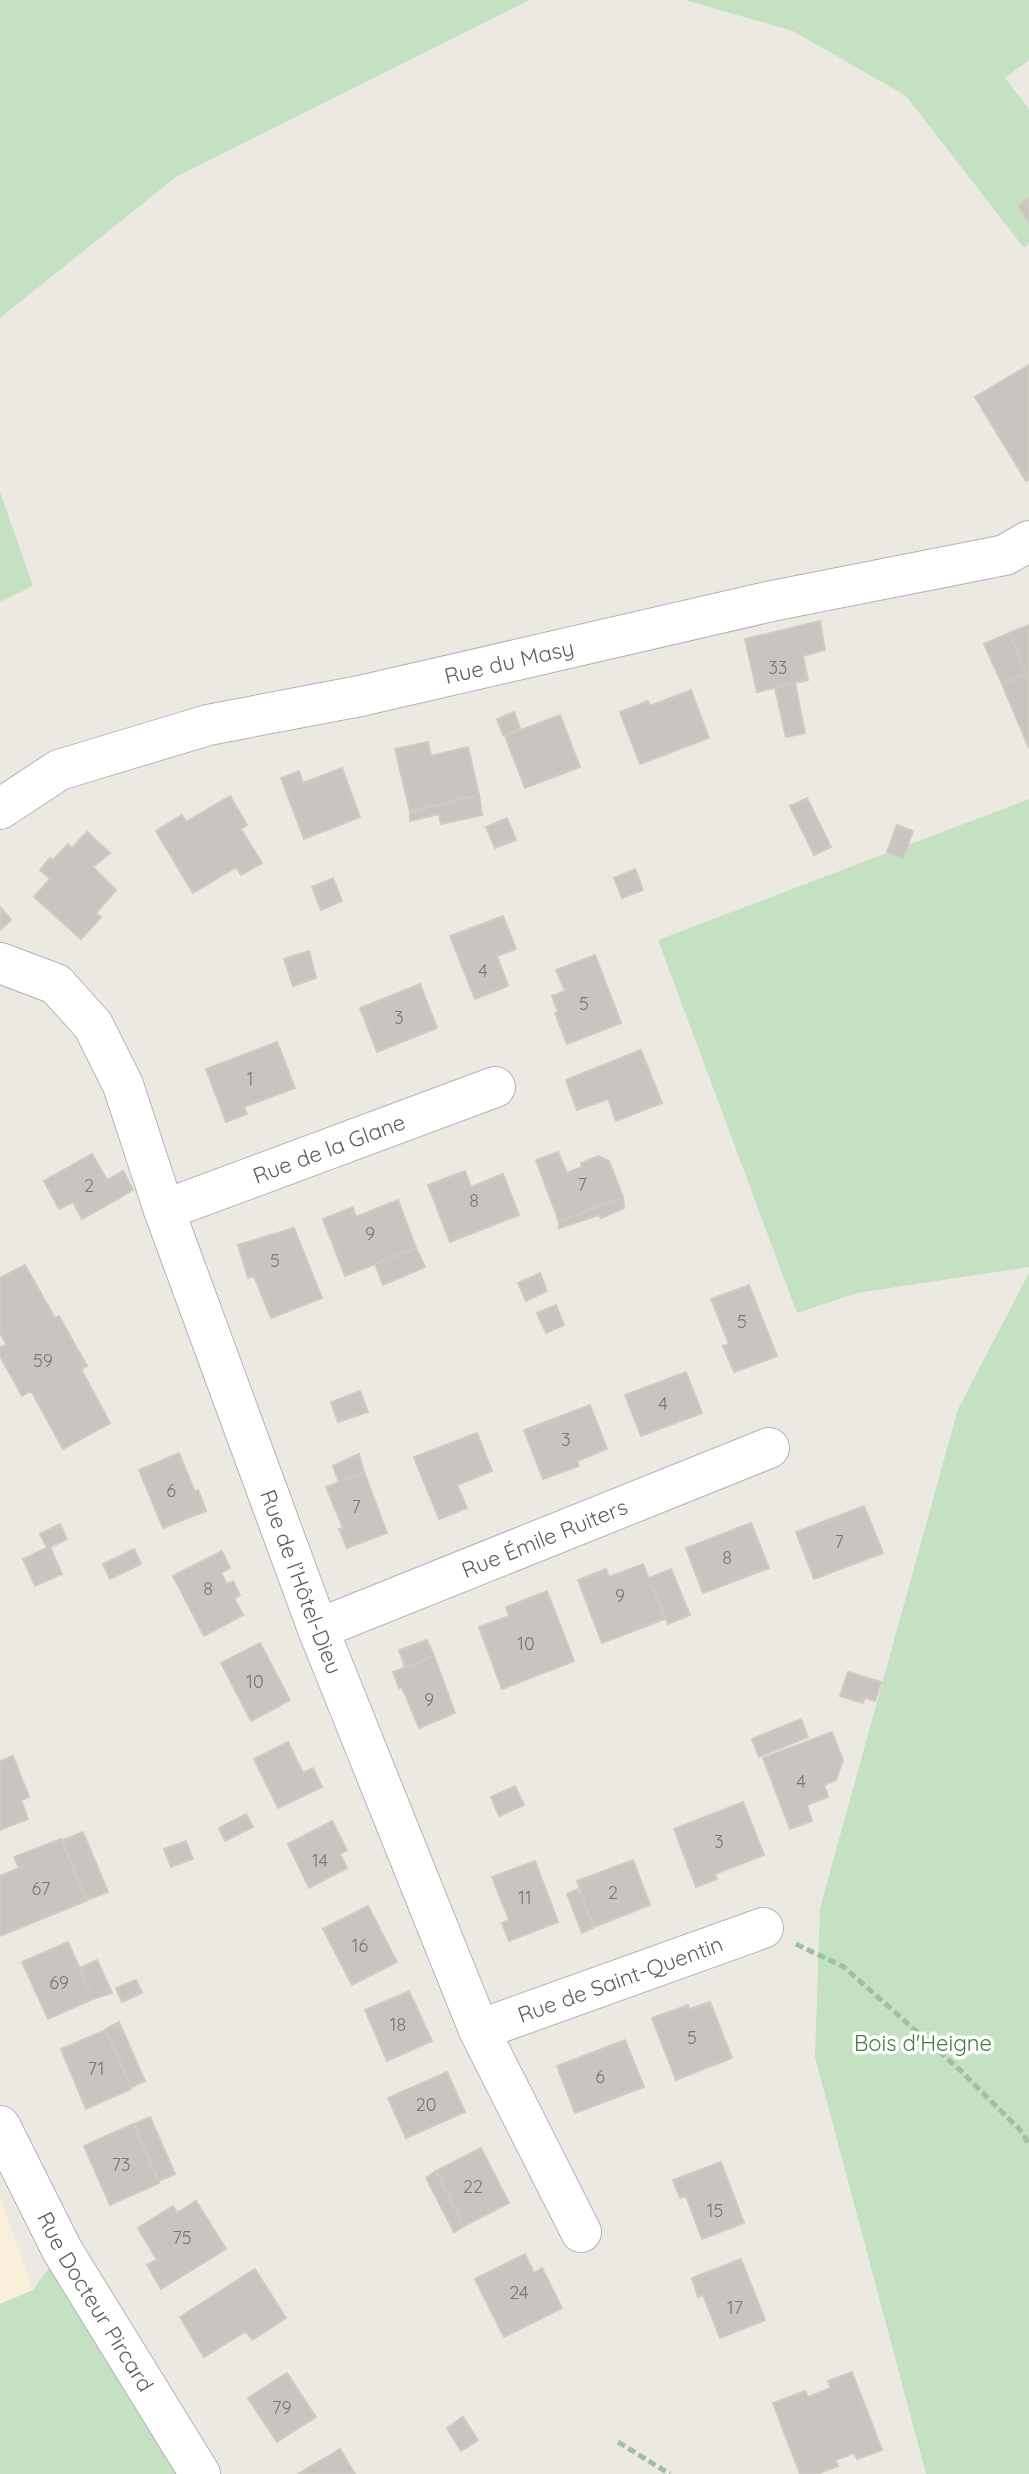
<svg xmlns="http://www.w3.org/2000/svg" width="1029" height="2474" font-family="Quicksand,sans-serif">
	<rect width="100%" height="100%" fill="#ece9e3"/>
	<path fill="#faf0da" d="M0,2197L33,2290L0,2304Z"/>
	<path fill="#c4e1c2" d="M0,0H530L176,177L0,318Z
		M685,0H1029V60L1005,78L1029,109V243L1024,248L906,96L793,31Z
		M0,492L33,586L0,602Z
		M1029,799V1267L857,1293L797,1313L658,940Z
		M1029,1273V2474H926L815,2057L820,1908L958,1409Z
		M62,2250L201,2474H0V2304L33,2290Z"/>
	<path fill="#c8c4bf" stroke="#d0cac2" stroke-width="2" d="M1029,198V222L1018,206Z
		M1029,365V479L1026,481L975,397Z
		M820,621L825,650L803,656L808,680L757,692L745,639Z
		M1029,625V679L1009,633Z
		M1009,633L1027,674L1002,684L984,644Z
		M1027,674L1029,679V748L1002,684Z
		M795,683L805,733L786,737L775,688Z
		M691,690L709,738L640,764L620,712L648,701L650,706Z
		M514,712L520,728L503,735L497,719Z
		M560,715L580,767L525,788L505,736Z
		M428,742L431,756L468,747L479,795L410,812L395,749Z
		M342,768L360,817L304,839L281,778L299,771L303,783Z
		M479,795L482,815L441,824L439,814L410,821V812Z
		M230,796L247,825L241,829L262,863L241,875L236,867L193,893L156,831L182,815L186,822Z
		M807,798L831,847L814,855L790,806Z
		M507,818L516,840L495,848L486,827Z
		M897,825L913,831L903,858L887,852Z
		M87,832L110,853L93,867L116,890L96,913L101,917L81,939L34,897L50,879L40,870L50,858L53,860L68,844L72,848Z
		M635,869L643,890L622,898L614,878Z
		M333,878L342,901L321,910L312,887Z
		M0,907L11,920L0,930Z
		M503,916L516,949L497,956L508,986L475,999L450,936Z
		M309,951L316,978L293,986L284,959Z
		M595,955L621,1023L567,1044L555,1013L558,1012L552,996L565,991L556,970Z
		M420,984L437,1028L377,1052L360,1008Z
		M277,1042L295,1088L244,1107L247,1114L226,1122L206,1069Z
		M641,1050L662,1103L616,1121L608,1099L577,1110L566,1080Z
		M558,1152L567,1173L582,1167L581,1163L598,1156L609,1161L623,1197L559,1222L536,1160Z
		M92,1154L107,1180L123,1171L133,1190L82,1219L73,1202L59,1209L44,1181Z
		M465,1171L471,1187L503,1174L519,1215L450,1242L428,1185Z
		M623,1197L624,1208L601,1218L599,1215L559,1228V1222Z
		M398,1200L416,1248L345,1276L323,1219L353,1207L356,1217Z
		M294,1228L322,1298L271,1318L254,1276L248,1278L238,1245Z
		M416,1248L425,1267L383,1285L375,1264Z
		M25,1265L55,1318L59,1316L87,1366L81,1369L110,1423L63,1449L34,1396L31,1391L22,1396L0,1356V1347L7,1345L0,1333V1278Z
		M540,1273L547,1291L526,1301L518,1283Z
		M749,1285L777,1356L734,1372L723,1346L729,1344L711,1299Z
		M556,1305L564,1325L546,1333L537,1313Z
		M686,1372L702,1413L641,1436L625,1395Z
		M360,1391L368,1412L338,1422L331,1402Z
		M590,1405L607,1449L577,1461L579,1466L543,1479L524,1430Z
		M477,1433L492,1471L457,1485L467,1508L439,1519L414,1457Z
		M179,1453L195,1492L198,1490L206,1511L163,1528L139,1470Z
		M359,1454L364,1472L339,1482L333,1466Z
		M364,1472L387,1533L347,1548L339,1529L343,1528L326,1487Z
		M864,1506L883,1553L814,1579L796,1532Z
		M751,1523L769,1568L703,1593L686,1548Z
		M60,1524L67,1539L50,1547L62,1574L35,1586L23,1559L47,1548L40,1534Z
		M134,1549L141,1564L110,1579L103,1564Z
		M222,1551L230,1568L221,1573L227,1584L233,1581L240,1595L234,1598L243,1615L204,1636L173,1576Z
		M643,1564L665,1619L602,1643L578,1580L606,1569L609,1577Z
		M671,1569L690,1615L668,1624L649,1578Z
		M547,1591L574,1661L502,1689L479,1627L509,1616L506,1607Z
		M427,1640L434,1656L405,1667L399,1650Z
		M260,1643L290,1700L251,1721L221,1663Z
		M434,1656L455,1713L419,1728L402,1687L399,1688L393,1672Z
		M848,1672L881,1682L875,1701L865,1698L863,1703L840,1696Z
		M801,1719L808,1737L759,1757L752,1739Z
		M832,1732L843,1760L836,1780L824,1785L828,1797L807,1805L812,1821L790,1829L763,1758Z
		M288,1742L303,1773L313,1768L322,1787L278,1808L254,1759Z
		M13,1756L29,1797L21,1800L28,1819L0,1830V1761Z
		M515,1786L524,1805L499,1816L491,1797Z
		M743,1802L764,1855L715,1874L717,1879L696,1887L674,1829Z
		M246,1814L253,1827L225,1841L219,1828Z
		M332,1821L347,1850L340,1854L347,1868L309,1888L288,1844Z
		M83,1832L108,1892L87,1900L63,1840Z
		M61,1839L86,1901L0,1936V1876L19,1868L14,1857Z
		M186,1841L193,1859L171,1867L164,1849Z
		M633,1860L650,1905L594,1927L577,1881Z
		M535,1861L558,1922L509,1941L502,1923L509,1920L492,1877Z
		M578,1889L593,1928L582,1933L567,1894Z
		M368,1906L397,1962L352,1985L323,1929Z
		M68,1942L93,1999L48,2019L22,1962Z
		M97,1960L112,1993L93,1999L79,1968Z
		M136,1980L142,1993L122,2002L116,1988Z
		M409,1991L432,2041L387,2061L365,2010Z
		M710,2002L732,2058L676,2080L652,2018L688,2005L689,2009Z
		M119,2022L145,2081L132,2087L106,2029Z
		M106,2030L131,2089L86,2109L61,2049Z
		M625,2040L644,2087L575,2113L557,2066Z
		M447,2072L465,2112L406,2138L388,2098Z
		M150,2117L175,2174L159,2181L134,2124Z
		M133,2124L159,2183L110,2205L84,2146Z
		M481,2148L509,2203L464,2226L436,2171Z
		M721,2162L744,2223L702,2239L686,2196L680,2198L673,2180Z
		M436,2171L464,2226L454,2232L426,2178Z
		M196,2201L226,2249L161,2289L147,2265L157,2260L138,2228L173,2206L177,2213Z
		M525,2254L534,2273L542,2268L562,2308L504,2337L475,2279Z
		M741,2259L765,2320L720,2338L703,2295L698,2297L692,2278Z
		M255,2269L286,2318L252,2340L246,2331L204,2357L180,2317Z
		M852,2372L882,2450L857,2459L854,2453L836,2460L838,2466L817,2474H800L773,2403L805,2391L808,2397L831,2388L828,2381Z
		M287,2373L316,2417L277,2442L248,2398Z
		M463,2417L478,2440L461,2451L447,2428Z
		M340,2449L355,2474H298Z"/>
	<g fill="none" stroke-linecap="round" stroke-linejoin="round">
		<defs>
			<g id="street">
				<path id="s1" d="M0,809L59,770L208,725L360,696L772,601L1005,555L1029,541"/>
				<path id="s2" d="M0,963L56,984L93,1025L123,1085L164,1210L318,1629L479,2030L581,2232"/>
				<path id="s3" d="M164,1210L495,1087"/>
				<path id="s4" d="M318,1629L769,1448"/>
				<path id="s5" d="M479,2030L763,1928"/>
				<path id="s6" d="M0,2126L62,2250L200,2474"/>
			</g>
		</defs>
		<use href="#street" stroke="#b0b4b7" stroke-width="42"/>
		<path stroke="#9cc2a3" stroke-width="5" stroke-dasharray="8 4" stroke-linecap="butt" d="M796,1944L844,1967L960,2070L1023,2133L1029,2146
			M618,2442L670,2474"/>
		<use href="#street" stroke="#fff" stroke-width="40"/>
	</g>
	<g text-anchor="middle" stroke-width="7" stroke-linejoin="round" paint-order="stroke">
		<g font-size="18" fill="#767879">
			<text x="778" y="674">33</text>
			<text x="483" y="977">4</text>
			<text x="584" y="1010">5</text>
			<text x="399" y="1024">3</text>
			<text x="250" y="1085">1</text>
			<text x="582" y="1191">7</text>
			<text x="89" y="1192">2</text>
			<text x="474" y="1207">8</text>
			<text x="370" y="1240">9</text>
			<text x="275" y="1267">5</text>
			<text x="742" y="1328">5</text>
			<text x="43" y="1367">59</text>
			<text x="663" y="1410">4</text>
			<text x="566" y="1446">3</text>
			<text x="171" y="1497">6</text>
			<text x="356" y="1513">7</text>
			<text x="839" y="1548">7</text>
			<text x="727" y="1564">8</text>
			<text x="208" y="1595">8</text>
			<text x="620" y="1602">9</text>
			<text x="526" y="1650">10</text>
			<text x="255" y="1688">10</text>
			<text x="429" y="1706">9</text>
			<text x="801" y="1788">4</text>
			<text x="719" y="1848">3</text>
			<text x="320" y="1867">14</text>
			<text x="41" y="1895">67</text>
			<text x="613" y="1899">2</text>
			<text x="525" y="1904">11</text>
			<text x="360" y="1952">16</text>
			<text x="59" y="1989">69</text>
			<text x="398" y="2031">18</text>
			<text x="692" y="2044">5</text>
			<text x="96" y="2075">71</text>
			<text x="600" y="2083">6</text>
			<text x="426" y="2111">20</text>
			<text x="121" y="2171">73</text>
			<text x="473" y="2193">22</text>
			<text x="715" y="2217">15</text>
			<text x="182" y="2244">75</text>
			<text x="519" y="2299">24</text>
			<text x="735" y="2314">17</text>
			<text x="282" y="2414">79</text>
		</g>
		<g font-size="22" fill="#5b5f62" stroke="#fff">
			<text dy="8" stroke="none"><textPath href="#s1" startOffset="534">Rue du Masy</textPath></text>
			<text dy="8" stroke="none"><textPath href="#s3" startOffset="176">Rue de la Glane</textPath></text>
			<text dy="8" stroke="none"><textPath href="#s4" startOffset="244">Rue Émile Ruiters</textPath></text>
			<text dy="8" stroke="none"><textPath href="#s2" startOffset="710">Rue de l’Hôtel-Dieu</textPath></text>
			<text dy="8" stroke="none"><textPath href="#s5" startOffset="150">Rue de Saint-Quentin</textPath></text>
			<text dy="8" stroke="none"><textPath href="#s6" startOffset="200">Rue Docteur Pircard</textPath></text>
		</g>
		<g font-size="22" fill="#407f3d" stroke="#fff">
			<text x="923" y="2051">Bois d'Heigne</text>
		</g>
	</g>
</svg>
